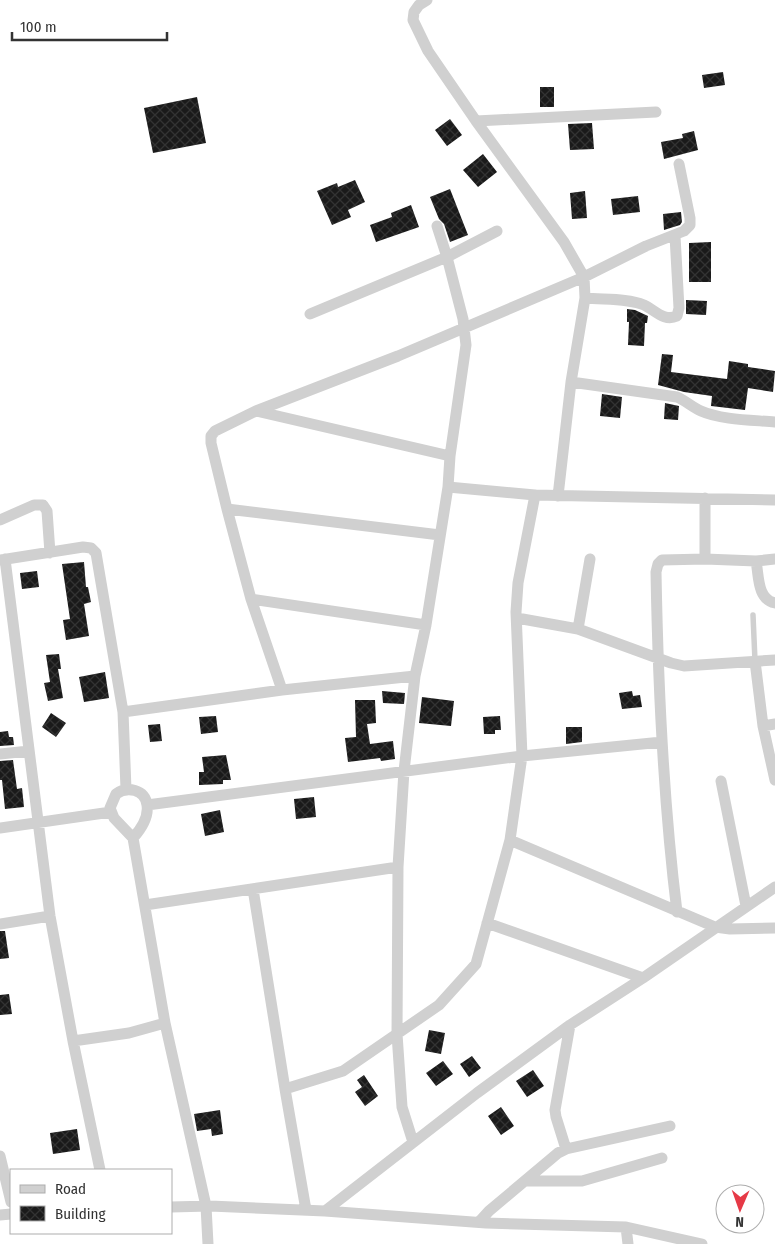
<svg xmlns="http://www.w3.org/2000/svg" width="775" height="1244" font-family="'Fira Sans Condensed',sans-serif">
	<defs>
		<pattern id="building-cross-hatch" width="8" height="8" patternUnits="userSpaceOnUse" patternTransform="scale(1.25)"><rect width="8" height="8" fill="#1a1a1a"/><path d="M0 0l8 8M0 8l8-8" fill="none" stroke="#333"/></pattern>
	</defs>
	<rect width="100%" height="100%" fill="#fff"/>
	<path fill="url(#building-cross-hatch)" d="M723,72L725,85L704,88L702,75Z
		M540,87H554V107H540Z
		M197,97L206,143L153,153L144,108Z
		M450,119L462,135L447,146L435,130Z
		M592,123L594,149L570,150L568,124Z
		M694,131L698,150L664,159L661,142L683,138L682,134Z
		M483,154L497,172L478,187L463,170Z
		M355,180L365,202L348,210L351,217L332,225L317,191L337,183L338,187Z
		M450,189L468,235L450,242L444,224L439,219L430,197Z
		M585,191L587,218L572,219L570,193Z
		M638,196L640,212L613,215L611,199Z
		M411,205L419,227L376,242L370,225L392,217L391,213Z
		M681,212L682,222L680,225L664,230L663,214Z
		M711,242V282H689V243Z
		M686,300L707,301L706,315L686,314Z
		M627,309L635,310L648,316L647,323H645L644,346L628,345L629,322H627Z
		M662,354L673,355L671,372L727,379L729,361L748,364V367L775,371L773,392L748,388L745,410L711,406L712,396L684,392L658,385Z
		M602,394L622,397L620,418L600,416Z
		M665,403L679,406L678,420L664,419Z
		M84,562L86,587H88L91,602L84,604L89,636L66,640L63,620L70,619L62,564Z
		M37,571L39,587L22,589L20,573Z
		M59,654L61,669H58L63,698L48,701L44,683L50,682L46,655Z
		M105,672L109,698L84,702L79,677Z
		M382,691L405,693L404,704L383,703Z
		M632,691L633,696L640,695L642,707L622,709L619,693Z
		M422,697L454,701L451,726L419,723Z
		M355,700H375L376,723L367,724L370,744L393,741L395,759L381,761L380,758L348,762L345,738L356,737Z
		M51,713L66,723L56,737L42,727Z
		M216,716L218,732L201,734L199,717Z
		M500,716L501,730H495V734H484L483,717Z
		M160,724L162,741L150,742L148,725Z
		M566,727H582V742L566,744Z
		M8,731L9,737H13L14,745L0,746V732Z
		M226,755L231,780H223V784L199,785V772H204L202,757Z
		M13,760L17,789L22,788L24,807L5,809L2,780H0V761Z
		M314,797L316,817L296,819L294,799Z
		M220,810L224,832L205,836L201,814Z
		M0,931H5L9,958L0,959Z
		M9,994L12,1014L0,1015V995Z
		M429,1030L445,1033L441,1054L425,1051Z
		M472,1056L481,1068L469,1077L460,1064Z
		M443,1061L453,1074L436,1086L426,1073Z
		M533,1070L544,1086L527,1097L516,1081Z
		M364,1075L378,1096L365,1106L355,1092L362,1087L357,1080Z
		M501,1107L514,1126L501,1135L488,1116Z
		M220,1110L223,1134L212,1136L211,1129L197,1131L194,1114Z
		M77,1129L80,1150L53,1154L50,1133Z"/>
	<g fill="none" stroke-linecap="round" stroke-linejoin="round">
		<path stroke="#d0d0d0" stroke-width="5.5" d="M753,615L755,661"/>
		<path stroke="#d0d0d0" stroke-width="11" d="M427,0L419,5L414,12L413,20L428,51L476,121L564,242L584,277L585,298L571,382L558,496
			M476,121L656,112
			M585,298C604,300 627,298 644,305C655,310 664,322 677,316L679,308L675,236
			M310,314L447,257L497,231
			M571,382L677,397C686,401 692,407 701,411C721,420 753,420 775,422
			M256,411L450,456
			M448,487L535,495L775,500
			M535,495L518,583L516,612L522,756L662,742
			M705,498V559
			M227,509L211,443V436L215,431L256,411L398,356L584,277L646,246L684,231L690,225V218L679,164
			M0,520L34,505H43L47,511L50,553
			M5,559L50,916L73,1041L100,1170
			M0,560L83,547L91,548L96,553L123,712L126,789
			M756,561L775,559
			M251,599L426,625
			M517,618L578,629L590,559
			M578,629L671,663L684,666L775,660
			M755,661L763,726
			M282,690L415,676
			M123,712L282,690L251,599L227,509L440,535
			M775,724L763,726L775,780
			M0,754L29,751
			M721,781L746,906
			M147,805L522,756L510,840L476,964L439,1005L343,1071L285,1089L306,1210
			M0,828L111,812
			M133,838C141,829 149,818 147,805C145,789 127,786 116,794L110,808L114,818L133,838L165,1023L206,1206L208,1244
			M510,840L715,927L730,929L775,928
			M253,889L285,1089
			M145,905L398,867
			M677,912C663,799 658,686 656,572L658,564L662,560L705,559L756,561C759,576 757,599 775,603
			M487,923L643,978
			M0,924L50,916
			M73,1041L129,1033L165,1023
			M413,1142L402,1107L397,1034L398,867L404,771L415,676L426,625L448,487L450,456L466,345L463,319L447,257L437,226
			M566,1149L556,1117L555,1110L570,1025
			M0,1156L11,1202
			M526,1181H582L662,1158
			M171,1207L210,1206L325,1211L486,1223L626,1227L702,1244
			M325,1211L477,1093L570,1025L643,978L775,887
			M0,1215L11,1214
			M479,1222L489,1211L558,1153L566,1149L670,1126
			M626,1227L628,1244"/>
	</g>
	<rect x="10" y="1169" width="162" height="65" fill="#ffffff" stroke="#adadad"/>
	<rect x="20" y="1185" width="25" height="8" fill="#d0d0d0" stroke="#adadad"/>
	<text x="55" y="1194" font-size="15" fill="#333333">Road</text>
	<rect x="20" y="1206" width="25" height="15" fill="url(#building-cross-hatch)" stroke="#adadad"/>
	<text x="55" y="1219" font-size="15" fill="#333333">Building</text>
	<g transform="translate(740 1209) rotate(182)"><circle r="24" fill="#ffffff" stroke="#adadad"/>
	<path d="M0-4L9 19L0 12L-9 19Z" fill="#e63946"/>
	<text y="-8" font-size="14" font-weight="bold" text-anchor="middle" fill="#333333">N</text>
	</g>
	<path d="M12 32v8h155v-8" fill="none" stroke="#333333" stroke-width="2.5"/>
	<text x="20" y="32" font-size="15" fill="#333333" stroke="#ffffff" stroke-width="4" paint-order="stroke">100 m</text>
</svg>
